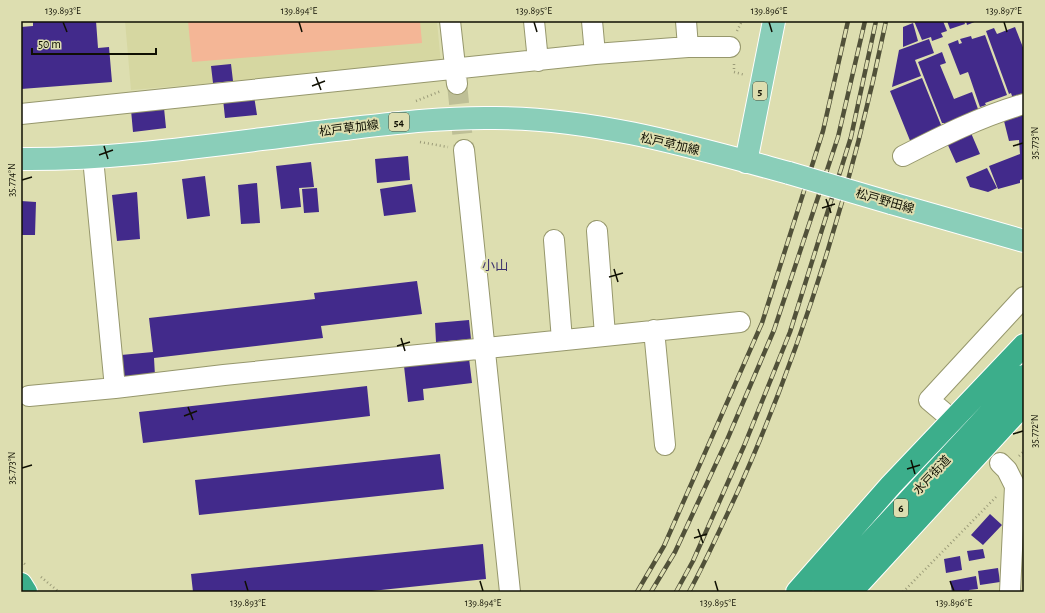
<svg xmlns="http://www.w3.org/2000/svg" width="1045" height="613" font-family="'Alegreya Sans','Noto Sans JP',sans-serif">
	<rect width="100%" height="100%" fill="#dddeb0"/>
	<path fill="#d6d7a1" d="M125,21H437L441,64L131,90Z"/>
	<path fill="#f4b696" d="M188,21H420L422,43L192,62Z"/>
	<path fill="#422a8b" d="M33,21H96L98,48L109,47L112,82L21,89V27L33,26Z
		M914,21H943L947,31L941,33L943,37L932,41L931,37L922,40Z
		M947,21H964L965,24L950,29Z
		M966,21H977L967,25Z
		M913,23L918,41L903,47V27Z
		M1015,27L1024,50V95L1013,99L1011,93L1009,94L986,31L994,28L997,34Z
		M985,35L1007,95L985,103L986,105L980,107L968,72L960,75L948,44L958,40L959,44L962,43L960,39L971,36L972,39Z
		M929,39L934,53L915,60L921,76L892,87L899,50Z
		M942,52L946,63L940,65L954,99L972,92L978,109L955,119L957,123L946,128L944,123H942L918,62Z
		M231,64L233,81L213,83L211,66Z
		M922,78L943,130L911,143L890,91Z
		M254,96L257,115L225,118L223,99Z
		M164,108L166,128L133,132L131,110Z
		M1024,112V179L1020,180V183L998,189L989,166L1020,154L1019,140L1009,141L1003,117Z
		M971,133L980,154L956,163L947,143Z
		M408,156L410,180L377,183L375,159Z
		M311,162L314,187L299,188L301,207L281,209L276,166Z
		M987,168L997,188L988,192L970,187L966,177Z
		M205,176L210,216L187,219L182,179Z
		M257,183L260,223L241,224L238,185Z
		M412,184L416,212L384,216L380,189Z
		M317,188L319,212L304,213L302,189Z
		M137,192L140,239L117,241L112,195Z
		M21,201L36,202L35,235H21Z
		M417,281L422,314L321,326L323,338L154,358L155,376L123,379L121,355L153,352L149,318L315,299L314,293Z
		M469,320L471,339L436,342L435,323Z
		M469,358L472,383L423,389L424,400L408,402L404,366Z
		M367,386L370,416L143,443L139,412Z
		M440,454L444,489L199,515L195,480Z
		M990,514L1002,525L983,545L971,535Z
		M483,544L486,579L362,592H193L191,574Z
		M983,549L985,558L969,561L967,551Z
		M960,556L962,570L946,573L944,559Z
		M998,568L1000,582L980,585L978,571Z
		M976,576L978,589L969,590V592H952L950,581Z"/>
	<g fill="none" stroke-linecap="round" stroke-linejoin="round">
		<path stroke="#bebf96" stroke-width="20" stroke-dasharray="20 10" stroke-linecap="butt" d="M457,84L464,150"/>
		<defs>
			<path id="minor" d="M450,21L457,84
				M534,21L538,61
				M592,21L595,54
				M686,21L688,47
				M21,114L595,54L688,47H730
				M464,150L510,592
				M903,156C942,136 982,116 1024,104
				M93,158L115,388
				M597,231L605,335
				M554,240L562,340
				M654,330L665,445
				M29,396L115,388L224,375L740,322
				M948,416L929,400L1024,297
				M1000,463L1007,470L1015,486L1010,592"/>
			<path id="major" d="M21,159C126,160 231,142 335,130C388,124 441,117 495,118C594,118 693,147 789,173
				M746,162L774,21
				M891,203L1024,241"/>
			<path id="highway" d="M21,584L26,592
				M797,592L891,485L1024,345
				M824,592L1024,376
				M851,592L1024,404"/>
		</defs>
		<use href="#minor" stroke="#96976c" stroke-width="22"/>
		<use href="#major" stroke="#fff" stroke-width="24"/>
		<use href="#highway" stroke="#fff" stroke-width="24"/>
		<path stroke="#9b9b78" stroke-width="2.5" stroke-dasharray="1 3" stroke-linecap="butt" d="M737,31L742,21
			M734,64V72L745,75
			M416,101L441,91
			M420,142L448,147
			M1019,456L1024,451
			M21,561L26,565
			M41,577L59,592
			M903,592L996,497"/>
		<use href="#minor" stroke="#fff" stroke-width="20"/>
		<use href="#major" stroke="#8aceb9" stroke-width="22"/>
		<use href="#highway" stroke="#3cae8b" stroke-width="22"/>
		<defs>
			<path id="rail" d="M637,592L664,546L762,323L823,131L848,21
				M651,592L675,552L727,440L774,330L838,137L865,21
				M676,592L693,561L744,446L790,332L851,137L876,21
				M689,592C707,559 722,525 738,491C805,341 853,182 886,21"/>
		</defs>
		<use href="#rail" stroke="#515139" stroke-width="4.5"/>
		<use href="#rail" stroke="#dddeb0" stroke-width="3" stroke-dasharray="9" stroke-linecap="butt"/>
		<defs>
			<path id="major-bridge" d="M789,173L891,203"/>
		</defs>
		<use href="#major-bridge" stroke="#fff" stroke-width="24" stroke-linecap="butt"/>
		<use href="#major-bridge" stroke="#8aceb9" stroke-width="22"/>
	</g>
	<path fill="none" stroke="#0f0f02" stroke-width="1.5" d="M63,22L67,32M299,22L302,32M534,22L537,32M769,22L772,32M1004,22L1007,32M316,77L321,90M312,86L325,81M104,146L108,159M1013,146L1023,143M99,155L113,150M22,180L32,177M826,199L831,213M822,208L835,204M614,269L618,282M609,277L623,273M401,338L405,351M397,346L410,342M188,407L193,420M184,416L197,411M1013,434L1023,431M911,460L915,474M22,468L32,465M907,469L920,465M698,529L703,543M694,538L707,534M245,581L248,591M480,581L483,591M715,581L718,591M950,581L954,591"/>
	<g text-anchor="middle" stroke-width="4" stroke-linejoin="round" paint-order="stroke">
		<g fill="#dddeb0" stroke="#4d4d36" stroke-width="1">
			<rect x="753" y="82" width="14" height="18" rx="3"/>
			<rect x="389" y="113" width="20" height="18" rx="3"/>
			<rect x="894" y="499" width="14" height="18" rx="3"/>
		</g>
		<g font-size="11" font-weight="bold" fill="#0f0f02">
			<text x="760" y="95">5</text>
			<text x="399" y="126">54</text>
			<text x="901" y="512">6</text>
		</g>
		<g font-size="12" fill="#0f0f02" stroke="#dddeb0">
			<text transform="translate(349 128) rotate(-7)" y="4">松戸草加線</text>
			<text transform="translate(670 144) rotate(13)" y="4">松戸草加線</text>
			<text transform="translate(885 201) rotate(16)" y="4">松戸野田線</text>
			<text transform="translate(932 475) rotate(-47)" y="4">水戸街道</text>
		</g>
		<g font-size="13" fill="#3c316d" stroke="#dddeb0">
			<text x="495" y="270">小山</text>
		</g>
	</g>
	<rect width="1045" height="613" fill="none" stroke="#dddeb0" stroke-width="44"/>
	<path d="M32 48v6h124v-6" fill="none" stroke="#0f0f02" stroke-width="2"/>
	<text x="38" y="48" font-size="12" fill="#0f0f02" stroke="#dddeb0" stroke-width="3" paint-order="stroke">50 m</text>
	<rect x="22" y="22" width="1001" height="569" fill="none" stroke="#0f0f02" stroke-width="1.5"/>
	<g font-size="10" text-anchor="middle" fill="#0f0f02">
		<text x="63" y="14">139.893°E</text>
		<text x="299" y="14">139.894°E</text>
		<text x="534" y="14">139.895°E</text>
		<text x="769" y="14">139.896°E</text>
		<text x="1004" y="14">139.897°E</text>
		<text transform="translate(1034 143) rotate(-90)" y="4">35.773°N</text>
		<text transform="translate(11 180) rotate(-90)" y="4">35.774°N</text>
		<text transform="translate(1034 431) rotate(-90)" y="4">35.772°N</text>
		<text transform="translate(11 468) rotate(-90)" y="4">35.773°N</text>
		<text x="248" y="606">139.893°E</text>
		<text x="483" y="606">139.894°E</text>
		<text x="718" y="606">139.895°E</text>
		<text x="954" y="606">139.896°E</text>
	</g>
</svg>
